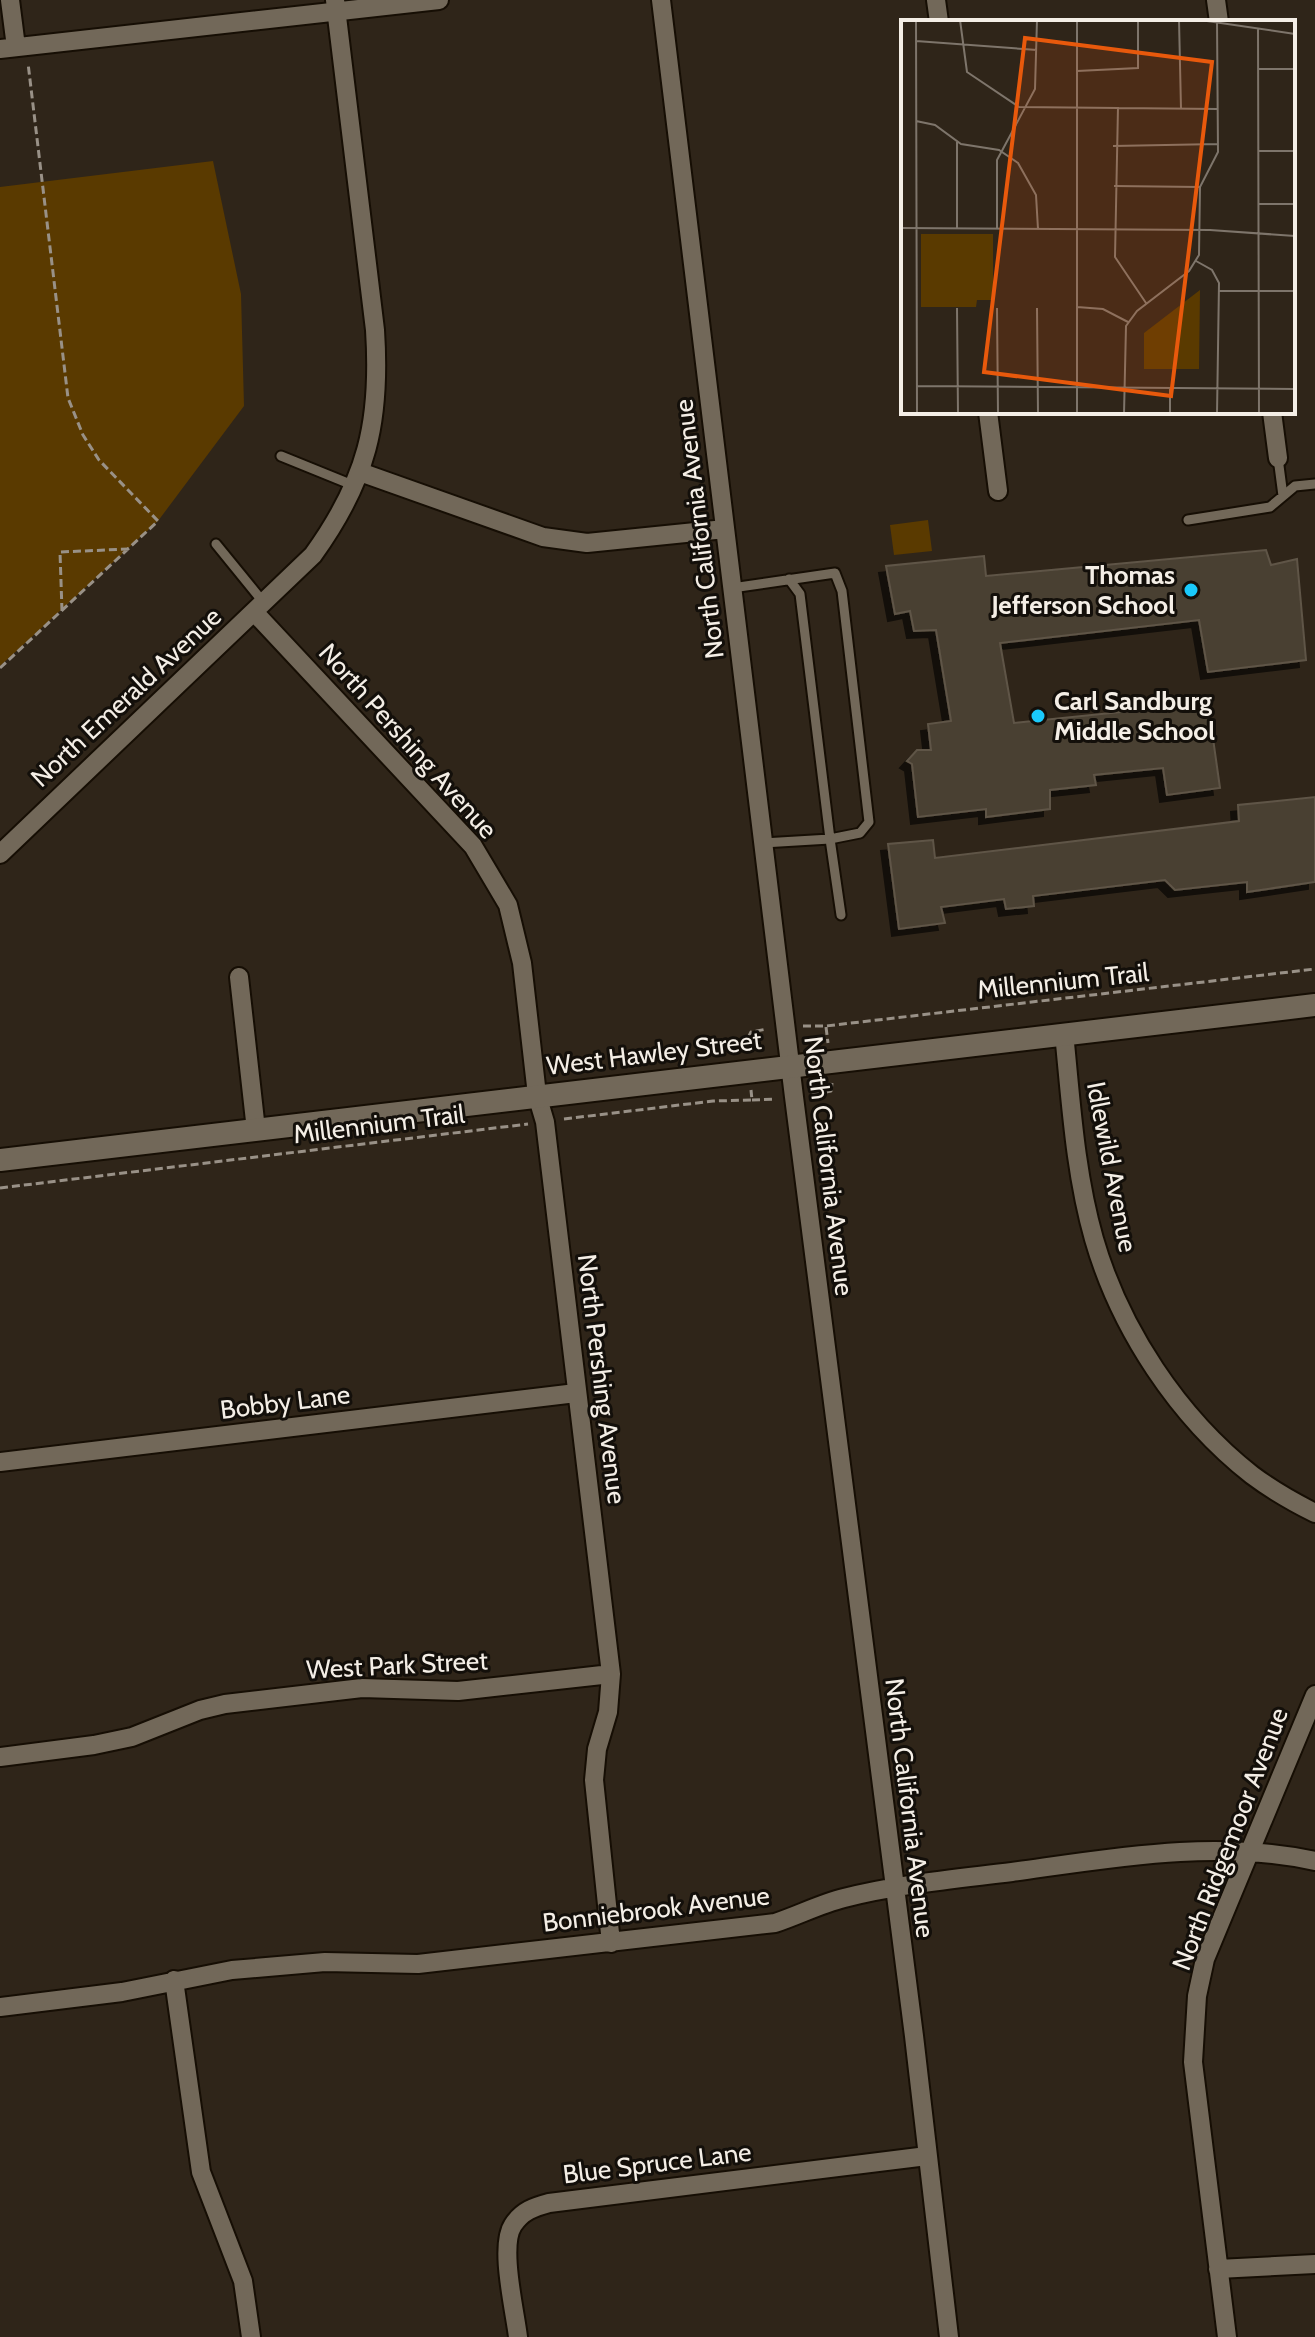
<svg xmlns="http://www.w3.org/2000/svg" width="1315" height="2337" font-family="Cabin,sans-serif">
	<defs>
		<filter id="shadow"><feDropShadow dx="-7" dy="7" stdDeviation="0" flood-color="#0009"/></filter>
	</defs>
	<rect width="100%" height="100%" fill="#2f2519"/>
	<path fill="#5a3a00" d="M213,161L241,294L244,406L158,521L0,666V187Z
		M928,520L932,551L894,555L890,525Z"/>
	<path fill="#4a4033" stroke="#5f5547" stroke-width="2" filter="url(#shadow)" d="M1266,550L1271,565L1297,559L1306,660L1208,672L1199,620L1000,643L1014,723L1208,703L1220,788L1167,795L1163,768L1094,775L1096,785L1050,790V809L986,817V809L918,817L912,764L907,761L917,750H931L928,724L951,721L936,630L914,631L910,611L895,614L886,566L984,556L986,576Z
		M1315,797V882L1247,892V882L1175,890L1165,880L1033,896L1034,906L1006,909L1004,899L941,907L945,923L899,929L888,844L933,840L935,858L1239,821L1238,805Z"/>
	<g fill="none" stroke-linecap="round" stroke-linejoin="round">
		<defs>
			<path id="service" d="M281,456L355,486
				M1278,458L1283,496
				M1188,520L1270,507L1295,486L1315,484
				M216,544L264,603
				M732,588L835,573L842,591L869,822L860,833L830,839L841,915
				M763,843L830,839L800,594L789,579"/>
			<path id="minor" d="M10,0L16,47
				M661,0L794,1097L914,2036L949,2337
				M936,0L939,22
				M1216,0L1219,22
				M0,49L439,0
				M988,412L998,491
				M1272,412L1278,458
				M360,472L543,537L587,543L725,529
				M255,613L473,846L508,905L522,963L537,1095L545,1122L611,1674L608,1712L597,1749L594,1780L611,1943
				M0,854L313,555C367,480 381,422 375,330L335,0
				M239,977L256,1130
				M1064,1033C1071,1102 1075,1173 1094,1239C1120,1329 1178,1417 1252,1475C1272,1490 1293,1502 1315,1513
				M0,1462L576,1393
				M0,1757L94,1745L132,1737L200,1710L225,1704L362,1688L458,1691L611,1674
				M174,1980L201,2172L243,2281L251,2337
				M0,2007L122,1992L232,1970L325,1962L418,1964L775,1923C799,1915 820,1904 844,1898C899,1884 956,1879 1012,1872C1113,1858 1215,1839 1315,1861
				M1218,2269L1315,2264
				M518,2337C515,2311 499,2246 513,2225C522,2211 534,2207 549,2203L927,2156
				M1227,2337L1193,2062L1197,1996L1205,1959L1315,1695"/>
			<path id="tertiary" d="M0,1160L1315,1005"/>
		</defs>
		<use href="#service" stroke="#160e04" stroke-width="13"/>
		<use href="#minor" stroke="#160e04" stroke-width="22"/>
		<use href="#tertiary" stroke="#160e04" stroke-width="26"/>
		<path stroke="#999187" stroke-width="3" stroke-dasharray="8 4" stroke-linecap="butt" d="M62,611L60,552L129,549
			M0,668L158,521L99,460L83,435L68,398L28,63
			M803,1026H826L1315,969
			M826,1027L828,1043
			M747,1050L746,1042L751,1032L767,1029
			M812,1095L831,1091L832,1083
			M752,1100L776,1099
			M564,1119L713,1101L752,1100L751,1090
			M0,1188L528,1124"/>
		<use href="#service" stroke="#726859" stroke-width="9"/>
		<use href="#minor" stroke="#726859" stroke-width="18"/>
		<use href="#tertiary" stroke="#726859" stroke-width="22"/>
	</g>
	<g fill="#1acafc" stroke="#130f0a" stroke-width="3">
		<circle cx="1191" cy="590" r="8"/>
		<circle cx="1038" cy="716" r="8"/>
	</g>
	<g text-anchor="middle" stroke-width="6" stroke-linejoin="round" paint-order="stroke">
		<g font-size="26" fill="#f4eee6" stroke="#130f0a">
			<text transform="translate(699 529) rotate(-97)" y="9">North California Avenue</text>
			<text transform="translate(126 697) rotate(-43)" y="9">North Emerald Avenue</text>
			<text transform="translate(408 741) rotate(48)" y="9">North Pershing Avenue</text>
			<text transform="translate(1063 981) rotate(-6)" y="9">Millennium Trail</text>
			<text transform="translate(654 1053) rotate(-7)" y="9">West Hawley Street</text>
			<text transform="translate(379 1124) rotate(-7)" y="9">Millennium Trail</text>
			<text transform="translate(829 1166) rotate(83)" y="9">North California Avenue</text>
			<text transform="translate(1112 1167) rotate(79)" y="9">Idlewild Avenue</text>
			<text transform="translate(602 1379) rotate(83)" y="9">North Pershing Avenue</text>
			<text transform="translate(285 1402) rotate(-7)" y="9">Bobby Lane</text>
			<text transform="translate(397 1665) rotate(-3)" y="9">West Park Street</text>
			<text transform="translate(910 1808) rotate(83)" y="9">North California Avenue</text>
			<text transform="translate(1230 1839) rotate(-69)" y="9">North Ridgemoor Avenue</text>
			<text transform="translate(656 1909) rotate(-7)" y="9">Bonniebrook Avenue</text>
			<text transform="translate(657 2163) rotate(-7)" y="9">Blue Spruce Lane</text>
		</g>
		<g font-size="26" font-weight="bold" fill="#f4eee6" stroke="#130f0a" text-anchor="end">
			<text x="1175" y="584">Thomas<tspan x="1175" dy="30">Jefferson School</tspan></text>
			<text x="1054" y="710" text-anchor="start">Carl Sandburg<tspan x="1054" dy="30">Middle School</tspan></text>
		</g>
	</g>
	<g transform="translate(901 20)">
		<rect width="394" height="394" fill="#2f2519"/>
		<path d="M20,214H92V280H76L75,287H20ZM299,270L298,349H243V313Z" fill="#5a3a00"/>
		<path fill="none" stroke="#7e756b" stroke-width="2" d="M15,0L16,394M59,0L66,52L118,87L317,89M176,0V394M278,0L280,89M299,0L394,14M357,9L358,394M15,21L136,30M357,49H394M176,51L237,48V0M217,87L214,237L245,283M15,101L34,105L60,124L98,130L117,143L135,175L137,209M212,126L317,124M357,131H394M213,166L299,167M357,184H394M0,208L309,210L394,216M56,208V122M96,209V140L134,69L136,0M295,241L311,250L318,263L316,394M318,271H394M176,287L202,289L227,302M56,288L57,394M96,288L97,394M136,288L137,394M16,366L394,369M269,368V394M223,394L225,306L236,291L288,251L298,235L299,167L317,132L316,1"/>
		<path fill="#e8590c" fill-opacity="0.15" stroke="#e8590c" stroke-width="4" d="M124,18L311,42L270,376L83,352Z"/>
		<rect width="394" height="394" fill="none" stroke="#f4eee6" stroke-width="4"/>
	</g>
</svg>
